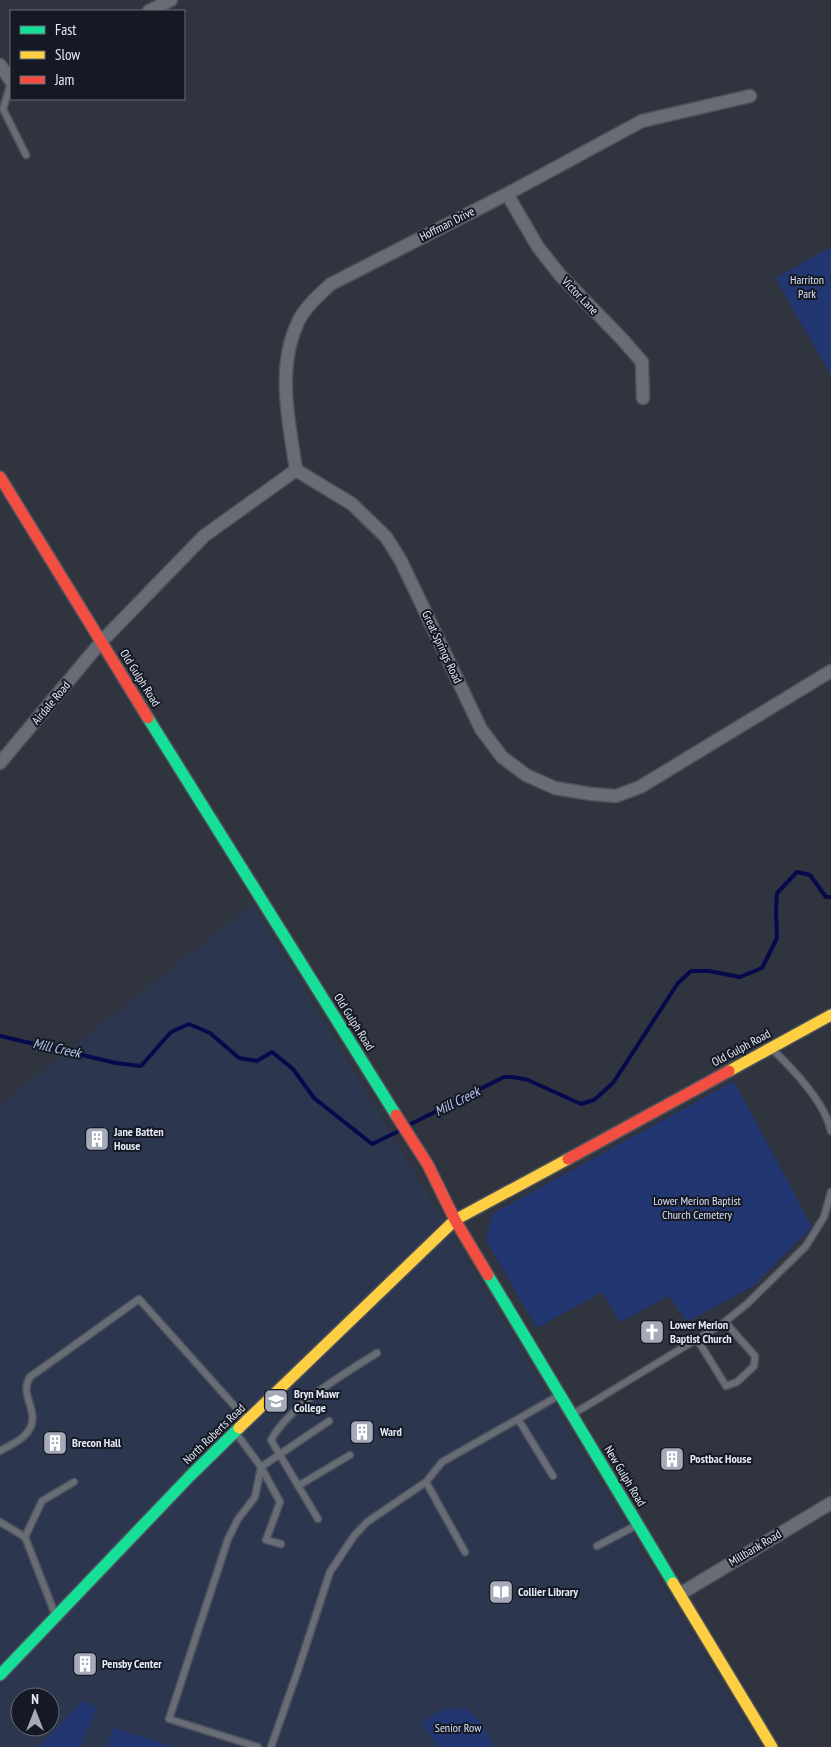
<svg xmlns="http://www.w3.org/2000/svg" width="831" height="1747" font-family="'PT Sans Narrow',sans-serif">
	<rect width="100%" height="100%" fill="#2f343f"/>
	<path fill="#2c364f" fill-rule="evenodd" d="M253,904L760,1747H0V1104ZM20,1697H50V1727H20Z"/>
	<path fill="#223671" d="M831,247V375L775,278Z
		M734,1081L812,1227L753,1286L687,1322L669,1296L620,1322L602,1292L537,1328L486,1240L492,1214Z
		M84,1700L97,1708L80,1747H39Z
		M465,1708L478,1719L494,1747H438L422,1722L444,1709Z
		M113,1728L175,1747H107Z"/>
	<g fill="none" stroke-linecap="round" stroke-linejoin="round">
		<path stroke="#07094d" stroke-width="4" d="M0,1036L116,1063L141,1066L171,1032L189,1024L210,1033L239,1058L257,1061L272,1052L293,1069L314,1098L372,1144L401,1130
			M409,1125L504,1077H513L528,1080L581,1104L594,1100L613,1083L678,983L691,971H709L740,977L762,968L777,938L776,912L777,893L797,872L810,875L826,897H831"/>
		<defs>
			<path id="lane" d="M11,82L3,109L26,155
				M771,1048C792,1068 825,1102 831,1131
				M697,1339L726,1386L737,1382L754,1366L755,1356L725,1322
				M573,1414L722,1324L748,1303L806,1246L824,1217L831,1192
				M236,1433L261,1467L255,1497L238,1519L228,1539L169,1719L258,1747
				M0,1451C8,1446 17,1443 24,1436C46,1415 17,1397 30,1377L139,1299L247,1420
				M553,1476L518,1419L558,1396
				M298,1486L350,1455
				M318,1519L271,1440C290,1405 344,1374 377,1353
				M0,1522L25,1537L55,1614
				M25,1537L42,1501L74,1482
				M281,1544L266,1540L280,1502L261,1467L329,1421
				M597,1546L637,1525
				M465,1552L426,1482L442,1462L518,1419
				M271,1747L298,1670L330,1572L354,1536L367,1522L426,1482"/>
			<path id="street" d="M149,11L171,0
				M0,65L11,81
				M507,194L538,247L560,275L622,339L642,362L643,398
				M296,470L352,504L386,537L401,561L481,729L502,757L526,775L555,788L591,794L616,796L640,787L831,671
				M296,470C289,421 276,369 298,322C305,307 319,295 331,284L507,194L642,121L750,96
				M0,763L101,642L204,536L296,470
				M680,1594L831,1503"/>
			<path id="fast" d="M148,718L396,1115
				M488,1275L673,1583
				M0,1675L190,1476L239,1428"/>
			<path id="slow" d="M729,1071L831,1015
				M239,1428L455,1220L568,1159
				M673,1583L772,1747"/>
			<path id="jam" d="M0,477L148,718
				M396,1115L428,1165L455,1220L488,1275
				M568,1159L729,1071"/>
		</defs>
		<use href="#lane" stroke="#4d525c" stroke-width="9"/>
		<use href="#street" stroke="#4d525c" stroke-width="15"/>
		<use href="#fast" stroke="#4d525c" stroke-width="14"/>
		<use href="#slow" stroke="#4d525c" stroke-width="14"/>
		<use href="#jam" stroke="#4d525c" stroke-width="14"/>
		<use href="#lane" stroke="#686c75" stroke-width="6"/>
		<use href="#street" stroke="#686c75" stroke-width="12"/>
		<use href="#fast" stroke="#16e098" stroke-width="11"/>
		<use href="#slow" stroke="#ffcf43" stroke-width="11"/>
		<use href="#jam" stroke="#f24e42" stroke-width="11"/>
	</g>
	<defs>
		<symbol id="building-square" viewBox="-11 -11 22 22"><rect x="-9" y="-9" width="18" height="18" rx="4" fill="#a4aab7" stroke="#151923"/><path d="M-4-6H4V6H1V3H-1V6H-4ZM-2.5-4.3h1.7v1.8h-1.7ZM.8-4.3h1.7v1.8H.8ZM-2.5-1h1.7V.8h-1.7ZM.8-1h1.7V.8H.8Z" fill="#fff"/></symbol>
		<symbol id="church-square" viewBox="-11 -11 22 22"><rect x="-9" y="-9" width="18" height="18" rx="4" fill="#a4aab7" stroke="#151923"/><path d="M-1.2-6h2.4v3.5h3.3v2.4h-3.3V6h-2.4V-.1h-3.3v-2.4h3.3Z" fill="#fff"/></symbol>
		<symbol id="university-square" viewBox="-11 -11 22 22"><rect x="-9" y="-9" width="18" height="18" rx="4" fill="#a4aab7" stroke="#151923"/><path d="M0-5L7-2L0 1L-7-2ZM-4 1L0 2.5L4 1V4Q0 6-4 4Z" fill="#fff"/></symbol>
		<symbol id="library-square" viewBox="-11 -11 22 22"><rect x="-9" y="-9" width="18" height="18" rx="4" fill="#a4aab7" stroke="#151923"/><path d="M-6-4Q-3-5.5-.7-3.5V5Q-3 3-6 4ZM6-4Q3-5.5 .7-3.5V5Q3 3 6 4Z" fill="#fff"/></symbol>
	</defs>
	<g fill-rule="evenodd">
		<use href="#building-square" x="83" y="1125" width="28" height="28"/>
		<use href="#church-square" x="638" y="1318" width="28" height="28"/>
		<use href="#university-square" x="262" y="1387" width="28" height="28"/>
		<use href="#building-square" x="348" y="1418" width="28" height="28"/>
		<use href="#building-square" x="41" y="1429" width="28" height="28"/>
		<use href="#building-square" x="658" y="1445" width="28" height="28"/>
		<use href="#library-square" x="487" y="1578" width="28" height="28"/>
		<use href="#building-square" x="71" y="1650" width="28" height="28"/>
	</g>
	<g text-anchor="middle" stroke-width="4" stroke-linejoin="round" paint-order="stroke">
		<g font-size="12" fill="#e3e9f7" stroke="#151923">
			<text transform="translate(447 224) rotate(-27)" y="4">Hoffman Drive</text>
			<text transform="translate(580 296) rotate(46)" y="4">Victor Lane</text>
			<text transform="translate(442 647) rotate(65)" y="4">Great Springs Road</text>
			<text transform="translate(140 678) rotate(58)" y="4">Old Gulph Road</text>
			<text transform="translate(51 703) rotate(-50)" y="4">Airdale Road</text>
			<text transform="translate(354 1022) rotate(58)" y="4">Old Gulph Road</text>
			<text transform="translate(741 1048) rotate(-28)" y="4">Old Gulph Road</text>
			<text transform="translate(214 1434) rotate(-44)" y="4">North Roberts Road</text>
			<text transform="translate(625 1476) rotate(59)" y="4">New Gulph Road</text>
			<text transform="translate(755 1548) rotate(-31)" y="4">Millbank Road</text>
		</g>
		<g font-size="12" fill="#d7e0f6" stroke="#151923">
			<text x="807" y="284">Harriton<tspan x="807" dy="14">Park</tspan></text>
			<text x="697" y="1205">Lower Merion Baptist<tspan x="697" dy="14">Church Cemetery</tspan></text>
			<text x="458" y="1732">Senior Row</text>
		</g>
		<g font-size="12" font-weight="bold" fill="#e3e9f7" stroke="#151923" text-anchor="start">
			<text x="114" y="1136">Jane Batten<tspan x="114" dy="14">House</tspan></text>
			<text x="670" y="1329">Lower Merion<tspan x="670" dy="14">Baptist Church</tspan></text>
			<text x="294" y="1398">Bryn Mawr<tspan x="294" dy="14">College</tspan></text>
			<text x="380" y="1436">Ward</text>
			<text x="72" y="1447">Brecon Hall</text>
			<text x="690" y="1463">Postbac House</text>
			<text x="518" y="1596">Collier Library</text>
			<text x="102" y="1668">Pensby Center</text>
		</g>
		<g font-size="14" font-style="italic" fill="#b5c8f2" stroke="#151923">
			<text transform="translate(57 1048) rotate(12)" y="5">Mill Creek</text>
			<text transform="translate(457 1101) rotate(-27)" y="5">Mill Creek</text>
		</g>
	</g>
	<rect x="10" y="10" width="175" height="90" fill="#151923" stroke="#676c78"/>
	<rect x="20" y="26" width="25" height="8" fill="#16e098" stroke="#676c78"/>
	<text x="55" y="35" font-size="15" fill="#e3e9f7">Fast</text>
	<rect x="20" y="51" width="25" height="8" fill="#ffcf43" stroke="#676c78"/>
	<text x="55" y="60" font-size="15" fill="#e3e9f7">Slow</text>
	<rect x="20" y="76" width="25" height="8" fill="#f24e42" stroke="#676c78"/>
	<text x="55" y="85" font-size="15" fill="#e3e9f7">Jam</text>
	<g transform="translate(35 1712)"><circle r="24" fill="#151923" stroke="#676c78"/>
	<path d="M0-4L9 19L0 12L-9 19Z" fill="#a4aab7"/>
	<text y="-8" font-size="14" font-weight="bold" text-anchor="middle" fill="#e3e9f7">N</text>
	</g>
</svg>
